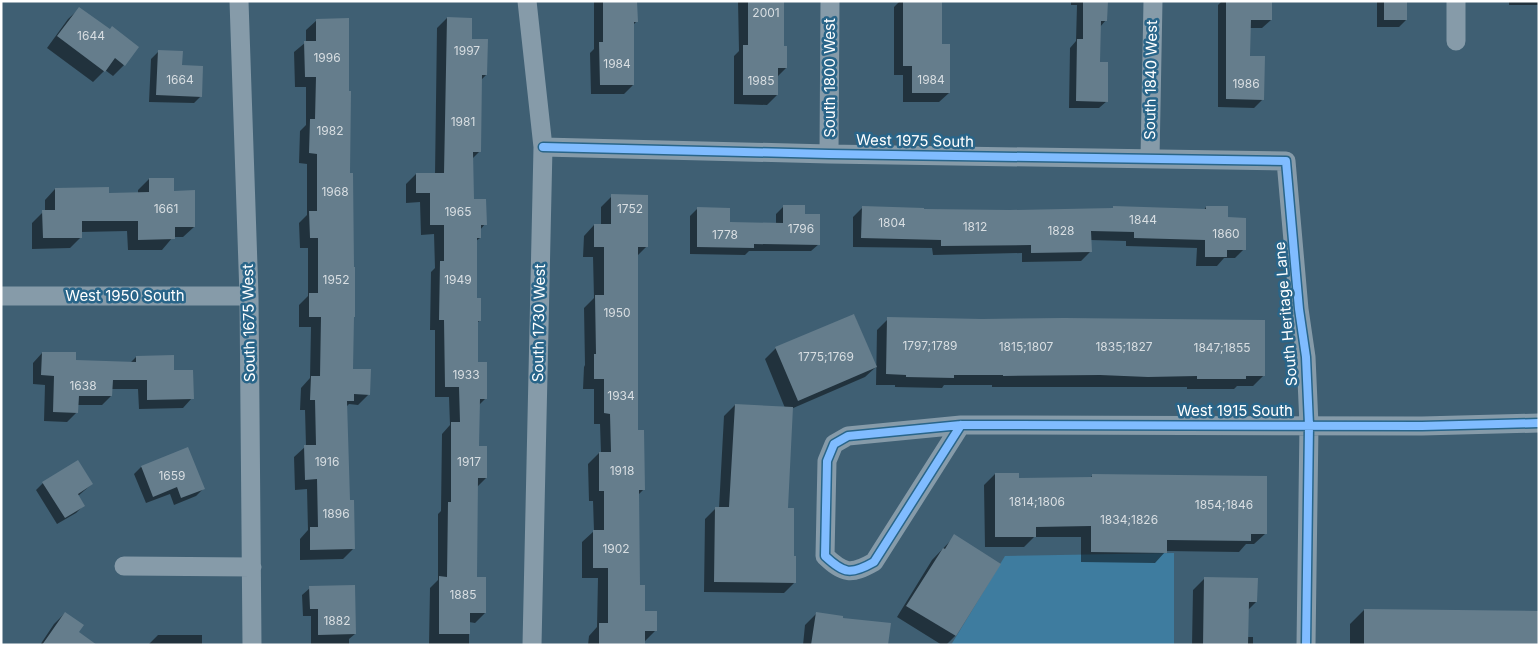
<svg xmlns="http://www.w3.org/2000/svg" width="1540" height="646" font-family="Inter,sans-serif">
	<rect width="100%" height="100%" fill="#3f5f73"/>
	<path fill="#3e7c9f" d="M1174,553V645H951L1005,556Z"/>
	<path fill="#0007" d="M594,1H636V22L633,25V85L624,94H591L590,53L594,49Z
		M738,1H782L783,47L786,68L777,77V95L767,105L734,104V56L739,51Z
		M900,1H941L940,45L949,93L939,102H903V75H894V7Z
		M1071,1H1106V20L1100,27L1099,63L1107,101L1099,108H1069L1070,48L1076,41L1077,5H1071Z
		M1222,1H1271V20L1262,28H1250L1249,57L1263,99L1254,108L1218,107V5Z
		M1377,1H1406V20L1399,27H1377Z
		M1509,1H1539V5H1509Z
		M79,9L124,65L113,76L105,70L93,82L47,48L68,19Z
		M447,18L471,40L486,75L481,80L480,151L472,159V201L485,224L480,230V238L476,241L475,299L480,320L477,323V363L486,398L478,406V447L486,478L477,487L476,578L485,613L475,623L469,622V645H429L430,588L438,580V514L441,511L442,434L450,425L449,397H435V330H430L431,272L435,268L434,234L421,235L420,202L406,203V184L416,174H435L437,28Z
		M317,20L348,174L352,370L369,394L358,405L349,404L346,407L348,501L353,549L343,559L300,560V539L308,530L307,489L295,490L294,457L306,446L305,410H300L301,388L310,378L311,327H299V305L308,296V248H300L299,223L307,215V164L299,163L300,131L306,125V87H295L294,52L306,42V30Z
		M158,52L181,66L201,96L194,103L149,102L151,59Z
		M149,179L173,192L194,227L183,237H173L162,250H128L127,231L81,232V237L70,248L32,249V223L43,212H45V200L55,189L108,194L138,193V190Z
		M612,196L647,246L636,257V432L644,489L638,495L639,586L643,612L655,631L644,642V645H588L589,636L597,627L598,578H582V542L594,531L593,501H589L588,464L599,453H601L600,424H594V389H583L584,367L585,365L584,308L594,298L593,257H583L584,236L594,225H601V207Z
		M783,207L804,215L819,244L811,251H749L745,255L690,254V216L698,208L729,223L776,224V214Z
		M1206,207L1227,218L1244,249L1235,258H1224L1217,266H1196L1197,248L1126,246V241L1090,240V252L1081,261L1022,262V253L933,255L932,248L853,247V217L862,208L922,211L1204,210Z
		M854,315L876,367L865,377L791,409L786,509L795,582L784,593L704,592L705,519L716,508H719L724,416L735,405L785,408L765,359L776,348Z
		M888,319L1264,375L1253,386H1237L1234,389H1187V387H992V385H944L942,388L895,387V385H876L877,330Z
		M42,353L74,362L130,363L136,357L173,371L192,398L183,408L139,409L138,389H111V396L102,405H77V412L67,422L44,421L45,385L33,384V363Z
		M141,467L203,489L196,496L174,505L170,494L146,503L134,474Z
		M995,474L1018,479H1089L1093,475L1265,534L1254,544H1246L1239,552L1165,551V552L1155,563L1081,562V537H1034L1024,547H985L984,485Z
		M43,483L92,484L78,496L84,505L76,513L57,524L36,490Z
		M955,536L956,635L946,645H942L897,617L932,560Z
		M1204,579L1256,602L1247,611V637H1253V645H1192L1193,590Z
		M310,588L355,634L349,639V645H311V616H303L302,595Z
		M1364,610L1539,645H1350V624Z
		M65,613L77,633L95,645H40L54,624Z
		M816,614L842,619L886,645H803L805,625Z
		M158,635H202V645H148Z"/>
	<path fill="#657d8c" d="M603,1H637L638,22H634V85H600L599,42H603Z
		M748,1H784V46H787V68H778V95H743V45H748Z
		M903,1H942V44H950V93H912V66H903Z
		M1083,1H1108L1107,21H1101L1100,62H1108V102L1076,101L1077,39H1083Z
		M1226,1H1272V20H1251L1250,56H1265L1264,100L1226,99Z
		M1384,1H1407V20H1384Z
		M79,7L110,29L112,26L139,47L125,66L115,58L105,72L57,36Z
		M447,17L472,18V39H488L487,75H482L481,152H473L474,199H486L487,225H481V238H477V298H481V321H478V362H487V399H480L479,446H487V478H478L477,577H486V613H470V634H439V576L447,577L448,502H451V422H460L459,387H445L444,320H439L440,261H444V225H430V193H416V173H444Z
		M349,18V91H351L350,173H353L354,267H355V317H354L353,369H371L370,395L354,394V401H347L350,500H354L355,549L310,550V527H318L317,479L305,480L304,445H316L315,400H310L311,376H320L321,317H309V293H318V238H310L309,211H317V154L309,153L310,119H315L316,77H305L304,41H316V19Z
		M158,50L183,51L182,65L203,66L202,97L156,95Z
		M149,178H174V191L195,190V227H175V239L138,240V221H82V238H43L42,210H55V188L109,187V193L149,192Z
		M611,194L648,195V247H638V430H644L645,490H639L640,585H645V611H657V631H645V645H599V623H608V568H593V530H604V491H599V452H611L610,414L604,413V379H594V354H596L595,295H604V247H594V224H611Z
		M783,205H805V214H820V245L754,244V248L697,247V207L730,208V222L783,223Z
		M862,206L924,208V209L1010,210L1113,208V206L1206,209V206H1228V217L1246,218V250H1227V257H1205V240L1134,238V232L1091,231L1092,252L1031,253V245L941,246V240L861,238Z
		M854,314L877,367L798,401L775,347Z
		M887,317L982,319L1064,318L1265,320V376H1246V379H1197V376L1148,377L1100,375L1003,376V375H954V378L906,377V375L886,374Z
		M42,352H76V360L136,362V356L174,355V370H193L194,399L147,400V380H113L112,396H79L78,413L53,412L54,376L41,375Z
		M735,404L793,407L788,508H794V556H796V583L714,582L715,507H729Z
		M188,447L205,489L181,498L177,487L153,497L141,466Z
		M78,460L93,484L78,494L85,506L65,518L42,482Z
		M995,473H1019V478L1092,477V474L1267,476V534H1251V541L1167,540V553L1091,552V526L1036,527V537H995Z
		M954,534L1001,564L956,636L906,606L943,548L945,549Z
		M1204,577L1258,578L1257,602H1249L1248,645H1203Z
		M355,585L356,634L318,635V609H310L309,586Z
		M1364,609L1539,611V645H1364Z
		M65,612L84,625L79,632L97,645H42Z
		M816,612L843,616V618L891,623L888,645H811Z"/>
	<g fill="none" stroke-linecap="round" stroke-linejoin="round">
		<path stroke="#869ba9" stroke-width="19" d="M239,1L249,296L252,645
			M527,1L543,147L532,645
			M1456,41V1
			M543,147L829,154L1286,161L1299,309L1306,357L1309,425L1306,645
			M829,154L830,1
			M1150,158L1153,1
			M1,296H249
			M961,425L874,562C851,575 844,574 825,556L827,461L834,444L848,436L961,425L1422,426L1539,423
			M124,566L252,567"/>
		<defs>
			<path id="cycleway" d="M543,147L829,154L1286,161L1299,309L1306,357L1309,425L1306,645
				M961,425L874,562C851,575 844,574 825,556L827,461L834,444L848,436L961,425L1422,426L1539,423"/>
		</defs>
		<use href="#cycleway" stroke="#296589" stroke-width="11"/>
		<use href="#cycleway" stroke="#80bcff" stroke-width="8"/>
	</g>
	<g text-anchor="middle" stroke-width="5" stroke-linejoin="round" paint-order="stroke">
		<g font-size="12" fill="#d8dee2">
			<text x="766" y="17">2001</text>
			<text x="91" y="40">1644</text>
			<text x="467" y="55">1997</text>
			<text x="327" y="62">1996</text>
			<text x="617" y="68">1984</text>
			<text x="180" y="84">1664</text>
			<text x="931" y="84">1984</text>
			<text x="761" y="85">1985</text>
			<text x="1246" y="88">1986</text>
			<text x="463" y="126">1981</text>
			<text x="330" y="135">1982</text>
			<text x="335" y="196">1968</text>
			<text x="166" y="213">1661</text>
			<text x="630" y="213">1752</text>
			<text x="458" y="216">1965</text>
			<text x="1143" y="224">1844</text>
			<text x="892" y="227">1804</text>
			<text x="975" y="231">1812</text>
			<text x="801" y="233">1796</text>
			<text x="1061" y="235">1828</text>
			<text x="1226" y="238">1860</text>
			<text x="725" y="239">1778</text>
			<text x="336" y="284">1952</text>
			<text x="458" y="284">1949</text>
			<text x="617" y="317">1950</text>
			<text x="930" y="350">1797;1789</text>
			<text x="1026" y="351">1815;1807</text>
			<text x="1124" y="351">1835;1827</text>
			<text x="1222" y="352">1847;1855</text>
			<text x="826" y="361">1775;1769</text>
			<text x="466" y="379">1933</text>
			<text x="83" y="390">1638</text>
			<text x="621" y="400">1934</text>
			<text x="327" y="466">1916</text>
			<text x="469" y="466">1917</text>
			<text x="622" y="475">1918</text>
			<text x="172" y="480">1659</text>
			<text x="1037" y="506">1814;1806</text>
			<text x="1224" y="509">1854;1846</text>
			<text x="336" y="518">1896</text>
			<text x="1129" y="524">1834;1826</text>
			<text x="616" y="553">1902</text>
			<text x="463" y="599">1885</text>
			<text x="337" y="625">1882</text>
		</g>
		<g font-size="15" fill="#fff" stroke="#296589">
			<text transform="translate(830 78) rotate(-90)" y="5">South 1800 West</text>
			<text transform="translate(1151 80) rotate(-89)" y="5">South 1840 West</text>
			<text transform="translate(915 141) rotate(1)" y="5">West 1975 South</text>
			<text x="125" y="301">West 1950 South</text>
			<text transform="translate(1286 314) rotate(-95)" y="5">South Heritage Lane</text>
			<text transform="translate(249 323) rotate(-91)" y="5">South 1675 West</text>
			<text transform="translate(539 323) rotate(-89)" y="5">South 1730 West</text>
			<text x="1235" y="416">West 1915 South</text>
		</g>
	</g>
	<rect width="1540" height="646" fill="none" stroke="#ffffff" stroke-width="5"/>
</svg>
